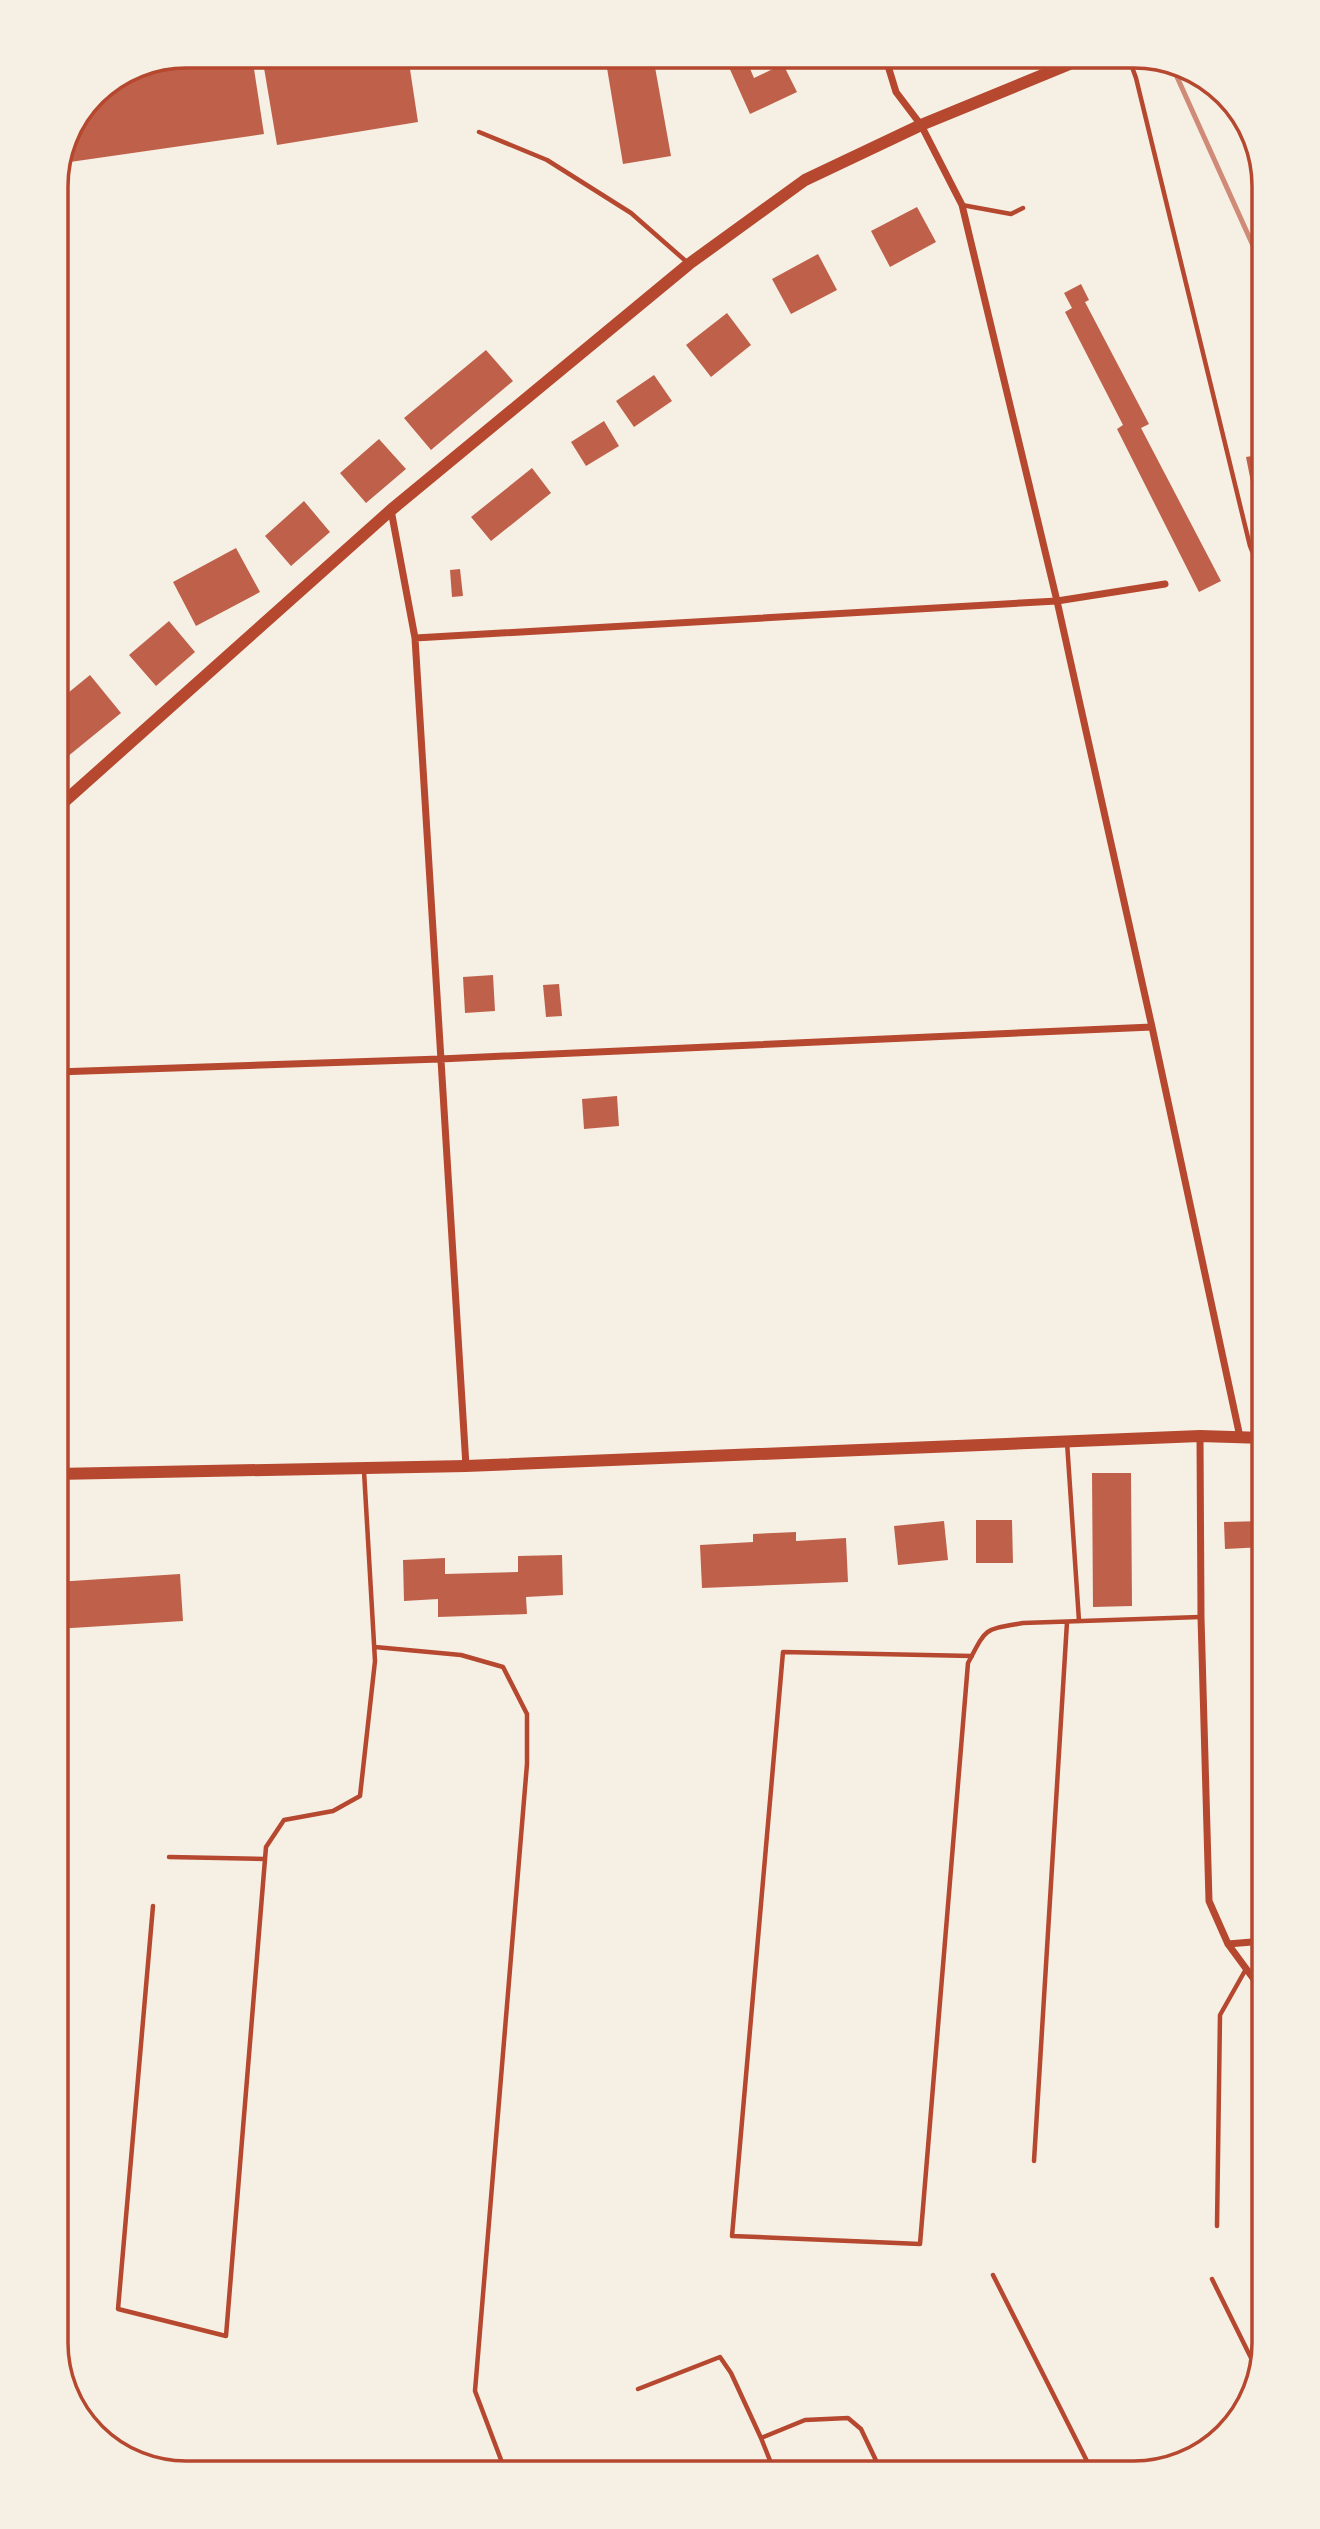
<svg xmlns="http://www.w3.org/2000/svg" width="1320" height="2529" font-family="Bitter,serif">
	<rect width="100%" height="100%" fill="#f6efe4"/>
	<path fill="#bf614a" d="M187,56H252L264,134L63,163L95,94L137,66Z
		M262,56H408L418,122L277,145Z
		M605,56H653L671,156L623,164Z
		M745,57L754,78L783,64L797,92L750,114L728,65Z
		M917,207L936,242L890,267L871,231Z
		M818,254L837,290L791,314L772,279Z
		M1081,284L1089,300L1085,302L1149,424L1141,428L1221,581L1199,592L1117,429L1123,425L1065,312L1072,308L1064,293Z
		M727,313L751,345L711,377L686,345Z
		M486,350L513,381L431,450L404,418Z
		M654,375L672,401L634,427L616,401Z
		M604,421L619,446L586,466L571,442Z
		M379,439L406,469L366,503L340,473Z
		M1264,454V543H1263L1246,457Z
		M532,468L551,493L491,541L471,517Z
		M304,501L330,532L291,566L265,536Z
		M236,548L260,592L196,626L173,582Z
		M460,569L463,596L452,597L450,570Z
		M169,621L195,652L156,686L129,655Z
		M90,675L121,713L56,766V711L67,702L63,697Z
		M493,975L495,1011L465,1013L463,977Z
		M559,984L562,1016L546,1017L543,985Z
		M617,1096L619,1126L584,1129L582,1099Z
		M1092,1473H1131L1132,1606L1093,1607Z
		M976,1520H1012L1013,1563H976Z
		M944,1521L948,1560L898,1565L894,1526Z
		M1264,1521V1547L1225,1549L1224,1522Z
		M796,1532V1541L846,1538L848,1582L702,1588L700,1545L753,1542V1534Z
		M562,1555L563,1595L526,1597L527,1614L438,1617V1599L404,1601L403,1560L445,1558V1574L518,1572V1556Z
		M180,1574L183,1621L56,1629V1582Z"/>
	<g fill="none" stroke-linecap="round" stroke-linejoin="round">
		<path stroke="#b5482f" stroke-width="4.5" d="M1128,56L1136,78L1250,546L1264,581
			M479,132L547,160L631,213L688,263
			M962,205L1011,214L1023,208
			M1067,1442L1079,1621
			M375,1647L461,1655L503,1667L527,1714V1764L475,2391L506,2473
			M972,1656L783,1652L732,2236L920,2244L968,1663C987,1627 983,1630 1023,1623L1200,1617
			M169,1857L265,1859
			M153,1906L118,2309L226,2336L266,1847L284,1820L333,1811L360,1796L375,1661L364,1471
			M1034,2161L1067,1622
			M1217,2226L1220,2015L1246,1969
			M993,2275L1093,2473
			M1212,2279L1256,2368
			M638,2389L720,2357L731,2373L761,2438
			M775,2473L761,2438L805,2420L848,2418L861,2429L882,2473"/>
		<path stroke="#b5482f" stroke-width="7" d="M885,56L896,92L921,125L962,205L1057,601L1152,1027L1240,1437
			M391,510L415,638L466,1466
			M415,638L1057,601L1165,584
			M56,1072L440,1059L1152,1027
			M1200,1436L1201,1617L1209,1901L1228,1944L1264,1993
			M1228,1944L1264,1941"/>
		<path stroke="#b5482f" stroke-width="12" d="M56,809L391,510L689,264L805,180L921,125L1089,56
			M56,1474L466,1466L1200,1436L1264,1438"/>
		<path stroke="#cf8b77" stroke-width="5" d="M1173,68L1264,270"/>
	</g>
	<path d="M0 0H1320V2529H0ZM186 68H1134A118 118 0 0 1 1252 186V2343A118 118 0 0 1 1134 2461H186A118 118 0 0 1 68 2343V186A118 118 0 0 1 186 68Z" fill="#f6efe4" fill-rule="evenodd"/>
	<path fill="none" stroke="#b5482f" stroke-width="3.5" d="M186 68H1134A118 118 0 0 1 1252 186V2343A118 118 0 0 1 1134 2461H186A118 118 0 0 1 68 2343V186A118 118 0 0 1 186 68Z"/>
</svg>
